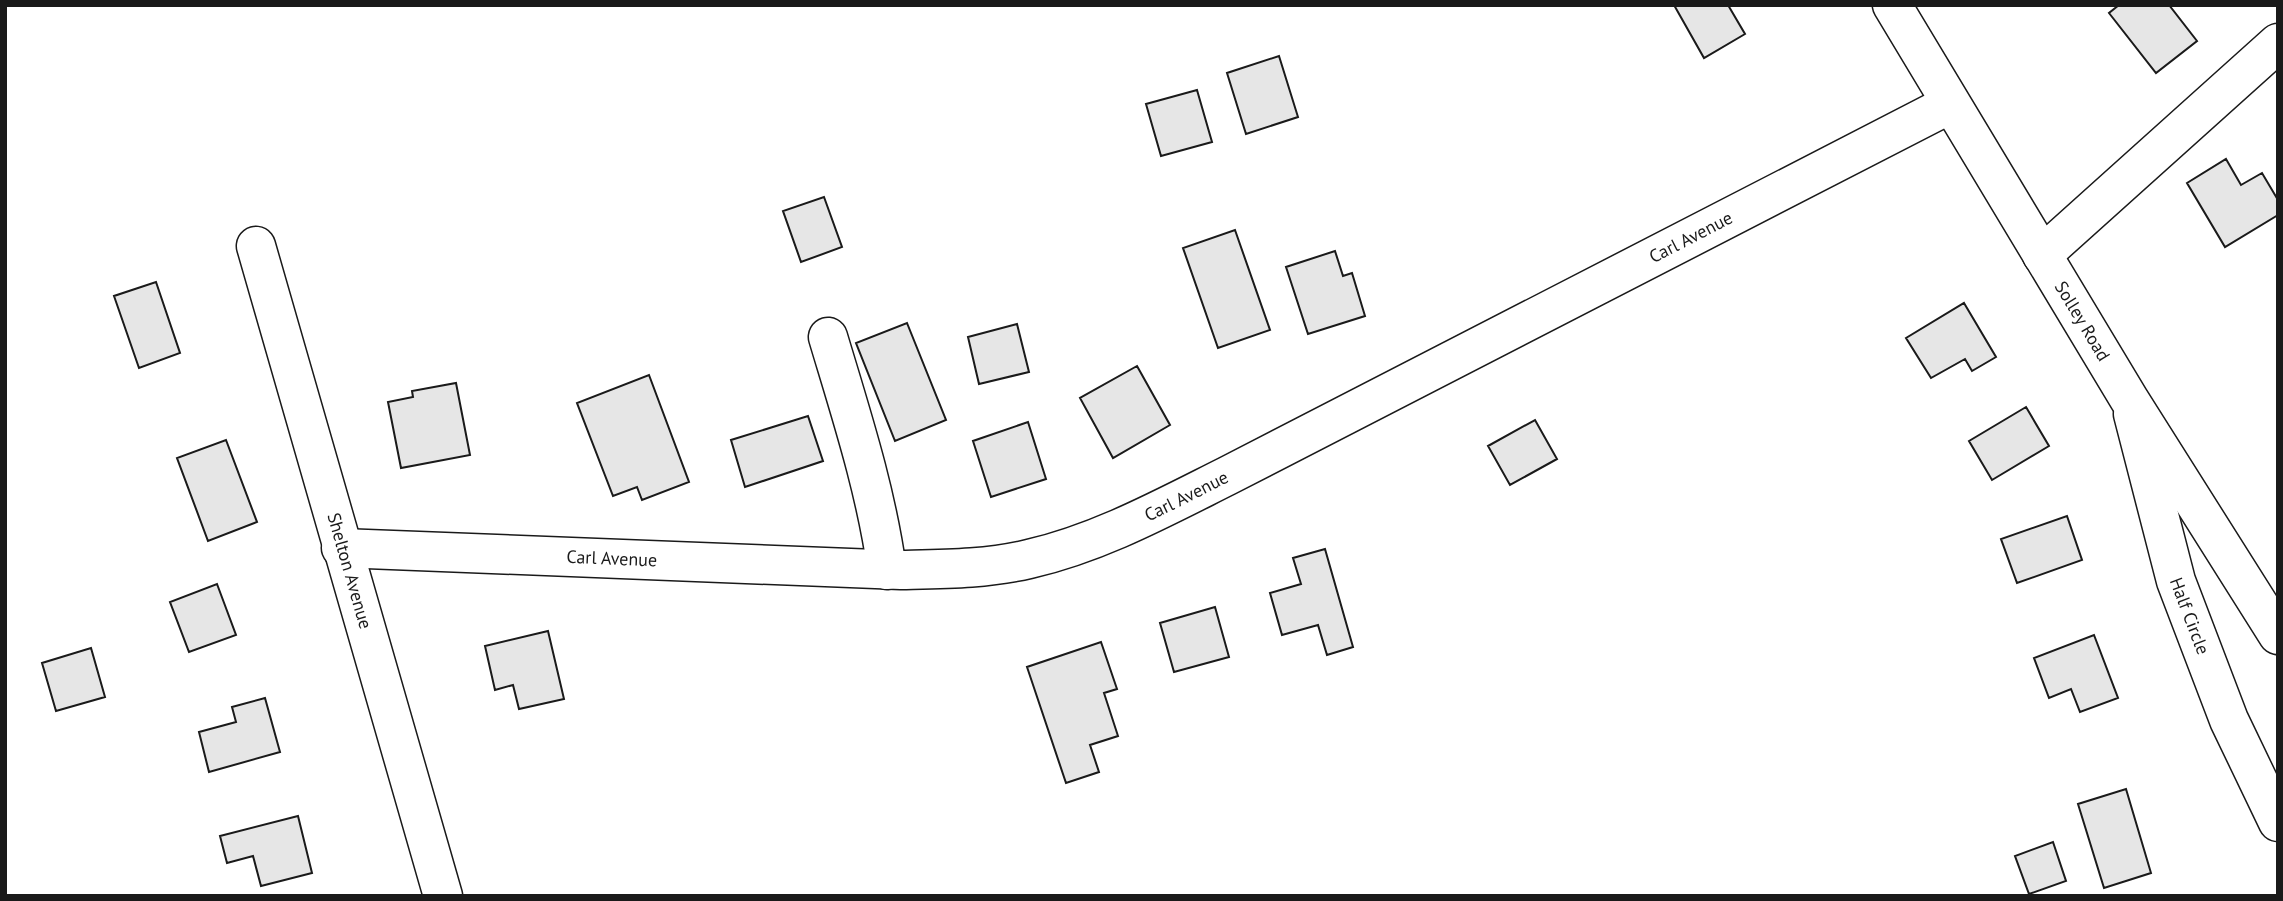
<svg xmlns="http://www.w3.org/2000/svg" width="2283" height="901" font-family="'PT Sans',sans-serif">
	<rect width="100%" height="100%" fill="#fff"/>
	<path fill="#e6e6e6" stroke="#1a1a1a" stroke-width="2" d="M1674,5H1728L1745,34L1704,58Z
		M2119,5H2169L2197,41L2156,73L2109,13Z
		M1279,56L1298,117L1246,134L1227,73Z
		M1197,90L1212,142L1161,156L1146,104Z
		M2226,159L2241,185L2262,173L2278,200V215L2225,247L2187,183Z
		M824,197L842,247L801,262L783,211Z
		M1235,230L1270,330L1218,348L1183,248Z
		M1335,251L1343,276L1352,273L1365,316L1308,334L1286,267Z
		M156,282L180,353L139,368L114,296Z
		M1964,303L1996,357L1972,371L1965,359L1931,378L1906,338Z
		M907,323L946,420L895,441L856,343Z
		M1017,324L1029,372L979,384L968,337Z
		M1137,366L1170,425L1113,458L1080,398Z
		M649,375L689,482L642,500L637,487L613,496L577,403Z
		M456,383L470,455L401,468L388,402L413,397L412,391Z
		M2026,407L2049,446L1992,480L1969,441Z
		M808,416L823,461L745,487L731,440Z
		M1535,420L1557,459L1510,485L1488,446Z
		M1028,422L1046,479L991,497L973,441Z
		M226,440L257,522L208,541L177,458Z
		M2067,516L2082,560L2017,583L2001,539Z
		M1325,549L1353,647L1327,655L1318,625L1282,635L1270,593L1301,584L1293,558Z
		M217,584L236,635L189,652L170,602Z
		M1215,607L1229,657L1174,672L1160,623Z
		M548,631L564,699L519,709L513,685L495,690L485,646Z
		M2094,635L2118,698L2080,712L2071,689L2049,698L2034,658Z
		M1101,642L1117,689L1104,693L1118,736L1090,745L1099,772L1066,783L1027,667Z
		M91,648L105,697L56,711L42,663Z
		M265,698L280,752L209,772L199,732L236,722L232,707Z
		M2126,789L2151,873L2104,888L2078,804Z
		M298,816L312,873L261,886L253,856L227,863L220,836Z
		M2053,842L2066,881L2029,894L2015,856Z"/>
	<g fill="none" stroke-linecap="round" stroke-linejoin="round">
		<defs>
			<g id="minor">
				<path id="s1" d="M256,246L443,896"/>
				<path d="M2042,255L2278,43"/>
				<path d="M828,337C851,414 876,490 887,570"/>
				<path id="s2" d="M2133,414L2176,581L2229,720L2278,822"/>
				<path id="s3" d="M341,548L901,570C944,569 987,569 1029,559C1099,543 1163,508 1227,476L1950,104"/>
			</g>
			<g id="major">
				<path id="s4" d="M1892,5L2129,399L2278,635"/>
			</g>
		</defs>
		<use href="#minor" stroke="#1a1a1a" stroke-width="41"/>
		<use href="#major" stroke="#1a1a1a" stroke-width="41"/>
		<use href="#minor" stroke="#fff" stroke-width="38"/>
		<use href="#major" stroke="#fff" stroke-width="38"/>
	</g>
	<g text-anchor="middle" stroke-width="5" stroke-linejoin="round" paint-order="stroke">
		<g font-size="18" fill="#1a1a1a" stroke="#fff">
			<text dy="6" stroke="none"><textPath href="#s3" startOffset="1426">Carl Avenue</textPath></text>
			<text dy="6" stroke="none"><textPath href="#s4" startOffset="369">Solley Road</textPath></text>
			<text dy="6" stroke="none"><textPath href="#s3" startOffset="859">Carl Avenue</textPath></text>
			<text dy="6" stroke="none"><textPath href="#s3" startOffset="271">Carl Avenue</textPath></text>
			<text dy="6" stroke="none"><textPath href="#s1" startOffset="338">Shelton Avenue</textPath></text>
			<text dy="6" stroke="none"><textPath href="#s2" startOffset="210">Half Circle</textPath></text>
		</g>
	</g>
	<rect width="2283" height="901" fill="none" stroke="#1a1a1a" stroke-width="14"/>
</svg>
